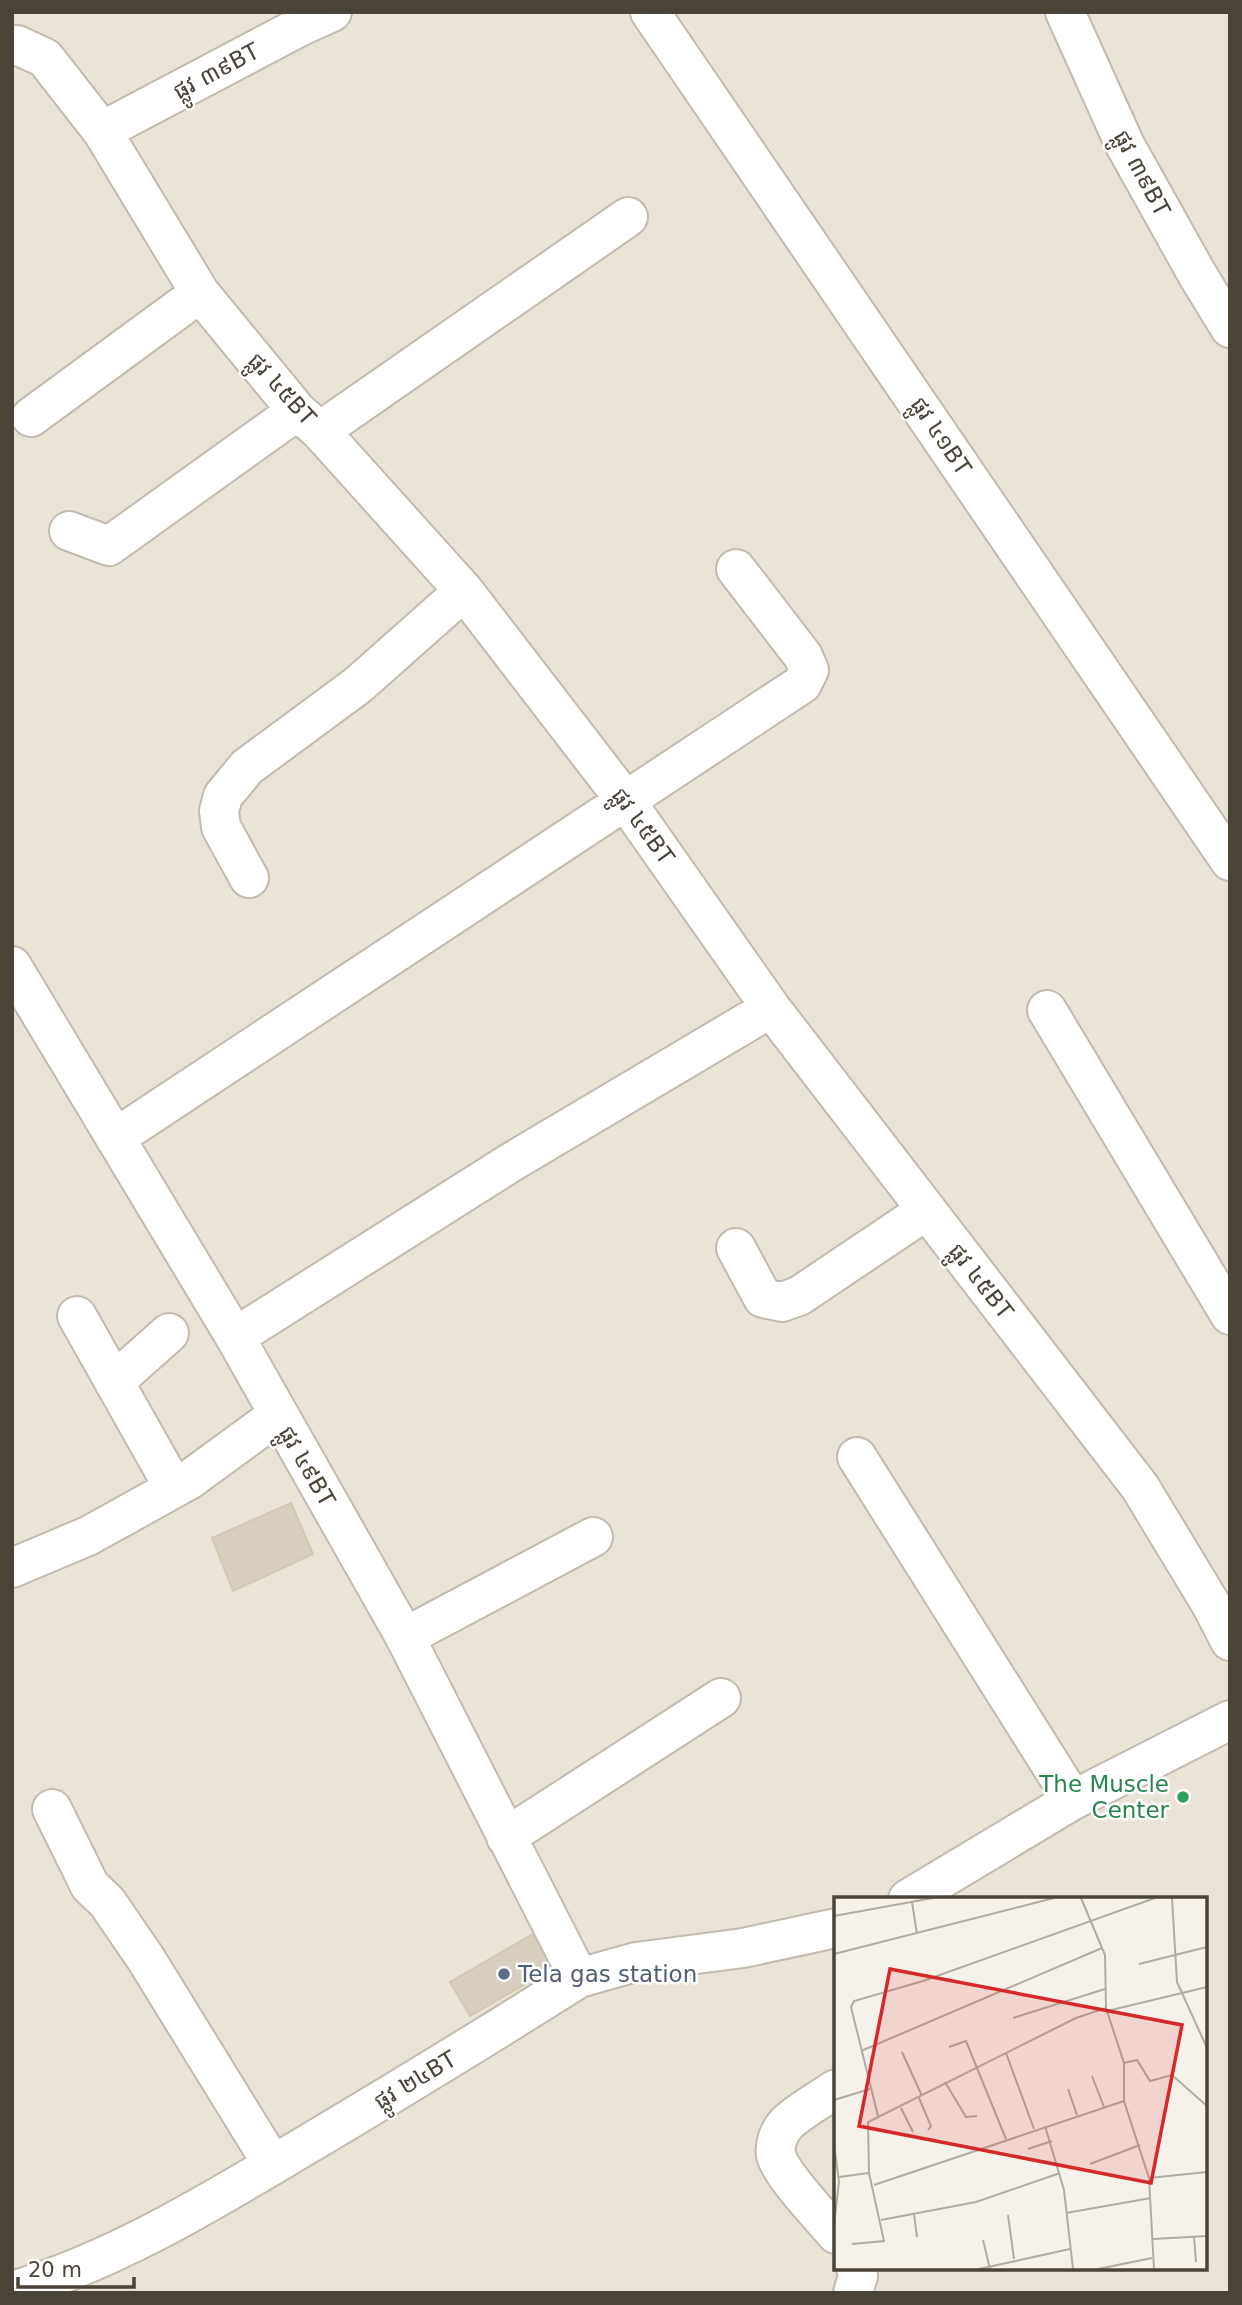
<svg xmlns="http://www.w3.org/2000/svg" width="1242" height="2305" font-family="'DejaVu Sans','Noto Sans Khmer',sans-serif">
	<rect width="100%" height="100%" fill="#f6f2ea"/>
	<path fill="#eae4d8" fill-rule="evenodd" d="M12,12H1230V2293H12ZM836,1899H1205V2268H836Z"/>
	<path fill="#d8cebf" stroke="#d3c6b1" stroke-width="2" d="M291,1503L313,1554L233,1591L212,1538Z
		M538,1931L558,1965L470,2016L450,1982Z"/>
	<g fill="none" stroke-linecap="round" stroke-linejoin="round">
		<defs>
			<path id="minor" d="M650,12L1230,861
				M1065,12L1125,145L1197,274L1230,328
				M12,46L17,45L45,58L102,131L200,293L297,411L320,431L464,591L625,800L771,1008L1140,1487L1212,1606L1230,1641
				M102,131L299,27L332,12
				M31,417L200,293
				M320,431L628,217
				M69,531L109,546L297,411
				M249,878L221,827L219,811L223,796L247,767L358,685L464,591
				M12,966L235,1337L405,1637L579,1978
				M1047,1010L1230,1315
				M115,1138L802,684L809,670L803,656L736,569
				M736,1248L763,1298L782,1302L799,1296L927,1210
				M77,1316L174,1488
				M235,1337L510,1163L771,1008
				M114,1382L169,1333
				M857,1457L1073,1800
				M12,1568L88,1536L189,1480L278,1415
				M405,1637L593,1537
				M52,1809L90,1886L107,1902L146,1959L273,2165
				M506,1837L721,1698
				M908,1899L1073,1800L1230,1720
				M836,2089C820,2100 799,2111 786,2124C779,2132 774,2145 776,2155C781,2175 822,2217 836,2234
				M12,2291C114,2261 207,2204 298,2150C392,2094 486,2037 579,1978L636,1962L743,1948L836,1928
				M853,2293L858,2276L856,2268"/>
		</defs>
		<use href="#minor" stroke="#c2baac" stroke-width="42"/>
		<use href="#minor" stroke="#fff" stroke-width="38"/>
	</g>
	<circle fill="#2e9e5b" stroke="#fff" stroke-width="2.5" cx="1183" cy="1797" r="7"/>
	<circle fill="#5c6f8a" stroke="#fff" stroke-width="2.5" cx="504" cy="1974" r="7"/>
	<g text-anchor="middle" stroke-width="5" stroke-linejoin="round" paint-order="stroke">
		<g font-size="23" fill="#4a4337" stroke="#fff">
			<text transform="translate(216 71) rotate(-28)" y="8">ផ្លូវ ៣៩BT</text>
			<text transform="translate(1142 173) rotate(62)" y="8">ផ្លូវ ៣៩BT</text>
			<text transform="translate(282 389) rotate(48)" y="8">ផ្លូវ ៤៥BT</text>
			<text transform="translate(941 436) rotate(56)" y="8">ផ្លូវ ៤១BT</text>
			<text transform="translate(643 826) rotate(54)" y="8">ផ្លូវ ៤៥BT</text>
			<text transform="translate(981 1281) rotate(52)" y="8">ផ្លូវ ៤៥BT</text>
			<text transform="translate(307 1466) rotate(60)" y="8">ផ្លូវ ៤៩BT</text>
			<text transform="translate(415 2080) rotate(-31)" y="8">ផ្លូវ ២៤BT</text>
		</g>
		<g font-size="23" fill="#27864d" stroke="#fff" text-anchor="end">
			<text x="1169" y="1792">The Muscle<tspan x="1169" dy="26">Center</tspan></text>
		</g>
		<g font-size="23" fill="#4e5e75" stroke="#fff" text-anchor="start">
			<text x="518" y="1982">Tela gas station</text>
		</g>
	</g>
	<g transform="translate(834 1897)">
		<rect width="373" height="373" fill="#f6f2ea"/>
		<path fill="none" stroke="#b1aca2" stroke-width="2" d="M247,1L271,58L272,111L290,166V204L315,281L320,372M338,1L343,85L373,151M78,5L83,37M0,19L99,1M0,57L220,1M305,67L373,50M273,114L373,90M179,121L271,92M115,150L132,144L172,242M27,154L268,51M68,155L88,199M172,156L200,232M290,166L303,163L316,184L338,178L373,209M258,179L270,210M111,185L132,220L143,219M234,192L243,218M85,201L97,229L94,233M0,203L36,192M67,211L79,235M44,219L17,110L20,104L89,84L321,1M211,229L230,293L239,372M0,247L5,285L0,328M194,252L218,244M256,267L306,248M5,280L35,276L34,225L242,121L272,111M315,281L373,275M40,288L290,204M232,316L317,301M80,317L83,340M174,318L180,362M47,323L142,305L226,276M360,340L362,365M319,342L373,339M149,343L156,372M18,347L50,344L35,276M145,372L236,352M264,372L318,361"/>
		<path fill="#d62828" fill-opacity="0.15" stroke="#d62828" stroke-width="3.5" d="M56,72L348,128L317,286L25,229Z"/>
		<rect width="373" height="373" fill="none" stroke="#4a4337" stroke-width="3.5"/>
	</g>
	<rect width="1242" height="2305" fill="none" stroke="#4a4337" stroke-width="28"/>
	<path d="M18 2277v10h116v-10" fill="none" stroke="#4a4337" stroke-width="3.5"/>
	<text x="28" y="2277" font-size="21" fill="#4a4337" stroke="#ffffff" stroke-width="5" paint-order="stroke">20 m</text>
</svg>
